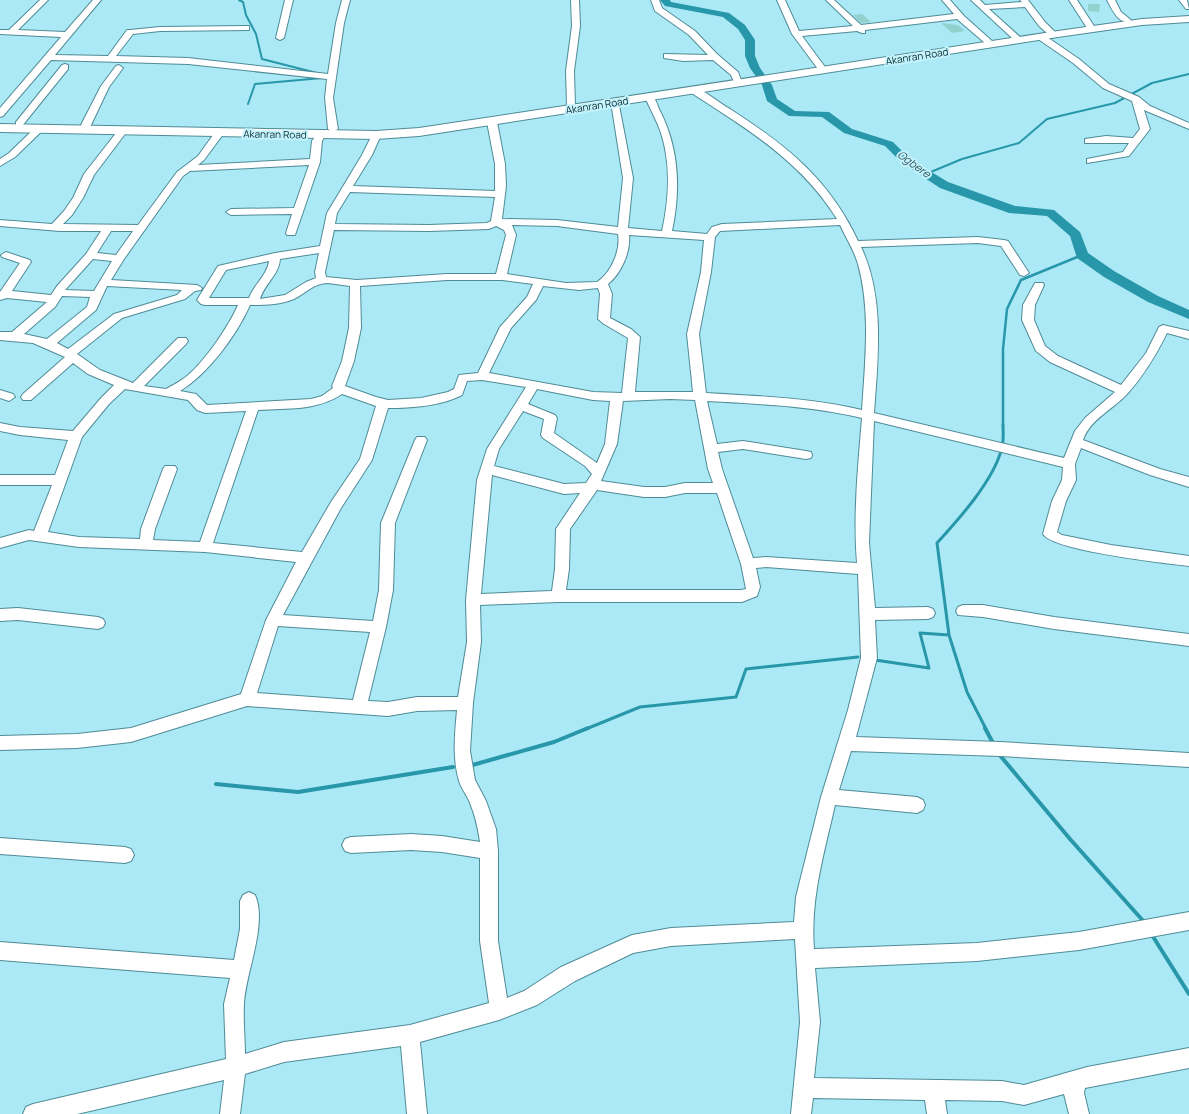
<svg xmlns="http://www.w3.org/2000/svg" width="1189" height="1114" font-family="Manrope,sans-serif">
	<rect width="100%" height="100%" fill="#abe9f6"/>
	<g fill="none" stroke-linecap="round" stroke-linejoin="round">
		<path stroke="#2797a9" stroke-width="2" d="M239,0L243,2L246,15L256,34L262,59L317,73
			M248,104L255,84L322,78
			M926,174L962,159L1019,143L1047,119L1115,103L1152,83L1189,74"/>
		<path stroke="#2797a9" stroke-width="2.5" d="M1003,426V349L1007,309L1021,280L1082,255"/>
		<path stroke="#2797a9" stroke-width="3" d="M875,660L929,668L920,633L949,635
			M586,729L640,707L736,697L746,669L858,657
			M986,729L967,692L949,635L937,543C959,519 995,479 1002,447C1004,440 1003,432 1003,425"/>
		<path stroke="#2797a9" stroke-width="4" d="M985,728L994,745
			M998,753L1070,839L1145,923
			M469,766L554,742L588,728
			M216,784L298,792L453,767
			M1152,935L1189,994"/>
		<path fill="#2797a9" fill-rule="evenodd" d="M660,0H670L671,2L729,13L745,25L755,40V56L760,68L772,85L777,99L795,111L829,112L852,129L893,142L910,159L948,182L1015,206L1054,210L1080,232L1088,253L1114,271L1158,296L1189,310V319L1148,302L1104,277L1077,258L1070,236L1047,216L1009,213L940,188L902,163L885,146L844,133L822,117L789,116L767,101L762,85L750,68L745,56V40L738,29L723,17L665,6Z"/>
	</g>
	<path fill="#92d2ce" d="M1088,4H1100L1099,12L1088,11Z
		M862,14L871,22L861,23L853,15Z
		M941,23L958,25L965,31L952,33Z"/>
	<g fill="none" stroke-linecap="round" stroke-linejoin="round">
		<defs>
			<path id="minor" d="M40,0H48L18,30L65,32L93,0H101L55,55L108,56L127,30H130L160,27L246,26H249V30L160,31L133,34L116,56L188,58L328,74L336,23L342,0H350L344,23L333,98L338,129L333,132L328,129L325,98L327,79L188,64L51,60L3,116L0,117V108L61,37L0,34V30H9Z
				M285,0H293L284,38L280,40L276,38Z
				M571,0H579L580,26L574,71L575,106L571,109L567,106L566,71L572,26Z
				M651,0H659L662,8L695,31L717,54L738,72L741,80L740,82H734L731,75L713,60L683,61L664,58V54L708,55L689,35L655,11Z
				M777,0H785L799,31L853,26L826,0H834L861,25L954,14L942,0H950L964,16L992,41L985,43L957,19L865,30V33H862L857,31L802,36L825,67L821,70L818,69L792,34Z
				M971,0H980L985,5L1022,2L1020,0H1028L1045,22L1055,32L1048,34L1039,26L1025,7L989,9L1020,37L1013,39Z
				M1069,0H1077L1094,26L1093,28H1087Z
				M1107,0H1115L1121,12L1131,20L1130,22C1118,24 1112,9 1107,0Z
				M1179,0H1187L1189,9H1186Z
				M1038,35H1044L1079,59L1109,84L1139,97L1150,106L1189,123V129L1144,110L1150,129L1129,156L1087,163V159L1123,152L1129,143H1085V139L1106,136L1133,138L1140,129L1132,101L1103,88L1073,63L1038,39Z
				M65,64L68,65V69L22,126H16V122L62,65Z
				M119,65L123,68L109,87L91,125L89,127H83L81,125L101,86L116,66Z
				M693,87C705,90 719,103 730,109C786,145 829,179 858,241L978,237L1004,240L1008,241L1029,273L1024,276L1020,275L1001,246L978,243L861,247C885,297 878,358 874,413L1064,458L1075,431L1085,418L1115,392L1050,362L1036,351L1022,320L1023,305L1035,283H1043L1044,285L1035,305L1034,320L1045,346L1058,356L1121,385L1146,353L1159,327L1163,325L1189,331V339L1167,333C1156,355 1144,375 1128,393C1114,409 1090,419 1083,440L1160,469L1189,477V487L1150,475L1081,448L1075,464L1076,480L1066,501L1057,532L1062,535L1111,545L1189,556V566C1165,563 1053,551 1043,534L1052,501L1062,480L1063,467L874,421L869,543L875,608L928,607L933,609L935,613L933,617L928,619L875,620L877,658L856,737L1000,742L1189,753V767L1000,756L851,751L839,790L917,797L923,800L925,805L923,810L917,813L835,805C824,854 810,899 814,949L977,943L1079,932L1189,912V930L1079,950L977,961L815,968L820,1022L814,1078L1002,1081L1024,1085L1087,1067L1189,1048V1068L1085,1088L1084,1093L1089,1114H1069L1064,1094L1024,1105L1002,1101L945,1100L947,1114H927L925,1100L813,1098L811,1114H791L800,1022L795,939L671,946L633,953L575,981L537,1005L499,1020L420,1042L427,1114H407L401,1046L284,1062L245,1074L240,1114H220L224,1080L77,1114H23L26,1107L33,1104L226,1059L224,1004L230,978L0,960V942L234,960L240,929V901L243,895L249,892L255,895C268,924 245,974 244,1004C243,1021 245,1038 245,1054L284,1042L410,1025L489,1003L480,941V858L442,852L411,850L351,853L345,851L342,845L345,839L351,837L411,834L442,836L480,842C478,828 475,815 470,803C467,795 461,788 459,781C452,757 455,733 457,710L417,711L388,716L247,706L131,742L77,748L0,750V736L77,734L131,728L241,694L266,620L296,562L205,552L79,547L29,540L0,548V538L29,530L34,531L52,485H0V475H55L68,440L20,435L0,431V423L20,427L73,431L101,398L114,385L88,374L73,363L31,400H23L21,397L23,394L65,357L33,343L0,340V332H12L47,302L7,298L0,300V292L20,263L2,257L1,255L6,252L30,260L31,262L12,291L51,295L57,286L86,254L101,231H60L0,226V220L52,224L64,211L73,198L84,174L120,128L123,127L128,130L94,175L83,198L72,215L63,224L138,225L177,172L198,156L216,131H222L224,133L204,160L198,165L310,159L312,141L318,132H324L326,134L322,141L320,162L295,235H287L286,233L292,214L231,215L226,212L231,209L294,208L309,165L190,171L183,176L124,259L111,280L197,285L202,288L201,290L195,291L185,299L122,318L77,354L100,370L133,383L178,338H186L188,341L186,344L144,386L166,389C173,385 181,381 187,376C205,361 229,326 238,305H205L201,304L197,300L218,266L275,253L320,246L327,213L362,155L373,133L376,132L381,135L372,155L353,186L495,191V164L487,122L492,119L497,122L505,164L506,186L502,219L557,220L618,227L623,178L611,102L615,99L618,100L633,178L628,228L662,231C669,200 671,164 661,133C657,121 650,109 645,97L649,94C655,96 657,104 659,109C679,147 681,189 672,231L707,234L712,227L722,224L837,219C801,161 746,128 690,92L689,90ZM350,192L495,197L491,221L487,223L429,225L335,224L337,213ZM512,225L557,226L618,234C621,250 611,273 597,282L566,283L507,274L516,235ZM840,225C846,238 854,250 858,264C871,311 865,362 862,410C810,398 758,396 706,393L699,334L711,272L715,237L720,231ZM496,226L504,230L506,235L496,274H447L357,280L326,277L325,272L334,230L429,231L489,229ZM111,231H133L116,255L97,253ZM629,235L704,240L701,272L687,334L693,392H635L640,337L631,329L610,318L612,294L608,284C621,274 631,251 629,235ZM319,253L315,272L316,278L306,282L285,295L260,299C265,283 279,275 280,259ZM93,259L112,261L94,291L65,290ZM269,261C267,276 254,284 249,298H209L226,270ZM447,280H502L533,284L527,297L500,327L478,373L459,375L454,389L448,392L421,398L388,400L376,397L345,386L354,361L361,328L360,286ZM328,283L350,286L349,328L342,361L332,386L333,388L322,396L311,399L207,405L196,394L180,391C209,373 236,336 250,305C264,305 280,305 294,299C306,293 314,283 328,283ZM107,286L182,290L177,295L114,314L68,349L57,343L96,310ZM543,286L579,290L598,288L600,294L598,319L604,324L628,338L622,393L593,392L489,373L511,328L536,300ZM62,296L90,297L87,307L47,339L24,334L55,307ZM482,380L526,387L487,449L477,480L466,600L467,642L458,697H417L388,702L368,701L386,627L393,590L395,523L427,440L425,437H417L415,440L381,523L379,590L373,621L283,615L341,508L372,460L388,408C412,408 441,406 462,395L467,381ZM125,389L188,400L197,410L205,413L246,411L200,542L153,540L155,529L177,469L175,466H165L163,469L141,529L140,539L79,537L48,532L82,437L109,404ZM537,389L593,400L610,401L605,444L597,463L554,433L557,418L555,415L528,404ZM342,394L376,406L360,459L331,502L302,552L213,543L258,410C287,408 317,411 342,394ZM670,399L695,400L708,469L713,483H685L665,487H644L601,481L617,444L623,401ZM707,401C759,404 811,406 862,418C858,466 853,515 857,563L766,557L753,558L722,469L718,452L743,449L806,459L811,458L812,455L811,452L806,451L743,441L717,444ZM523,411L544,419L541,435L543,438L585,466L592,474L586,483L564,484L494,466L499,449ZM492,475L564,494L580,493L556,529L555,569L552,591L481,594ZM597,490L644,497H665L685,493H717L741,564L746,589L741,590H566L569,569L570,529ZM766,567L858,574L861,658L848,710L821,797L796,897L794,922L671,928L632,935L561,967L524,991L507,998L498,941V851L496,829L486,801L475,780L470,751L473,703L481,642L480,605L558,602H742L757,596L760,587L756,568ZM278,626L370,632L353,700L257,693Z
				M40,125L45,128L43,130L15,157L0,166V159L9,153L37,126Z
				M0,390L13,394L15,397L9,401L0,398Z
				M963,605H983L1054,617L1189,634V646L1054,629L983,617L958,615L956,611L958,607Z
				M18,608L98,617L103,619L105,623L103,627L98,629L18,620L0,621V609Z
				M0,838L125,847L131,849L134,855L131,861L125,863L0,854Z"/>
			<path id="major" d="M1189,16V22L1142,25L1058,37L419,136L376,139L0,132V124L376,131L419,128L1058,31L1142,19Z"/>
		</defs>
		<use href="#minor" stroke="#4f8b97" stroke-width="2"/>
		<use href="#major" stroke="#4f8b97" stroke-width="2"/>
		<use href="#minor" fill="#fff" fill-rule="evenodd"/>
		<use href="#major" fill="#fff" fill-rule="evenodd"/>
	</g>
	<g text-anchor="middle" stroke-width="4" stroke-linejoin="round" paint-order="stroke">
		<g font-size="10" fill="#0d272c" stroke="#c3f4fe">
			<text transform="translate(917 56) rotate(-9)" y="4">Akanran Road</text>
			<text transform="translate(597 105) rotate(-9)" y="4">Akanran Road</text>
			<text transform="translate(275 134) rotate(1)" y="4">Akanran Road</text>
		</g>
		<g font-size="11" font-style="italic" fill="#36565c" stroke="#c3f4fe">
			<text transform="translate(914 164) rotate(36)" y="4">Ogbere</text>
		</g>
	</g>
</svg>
